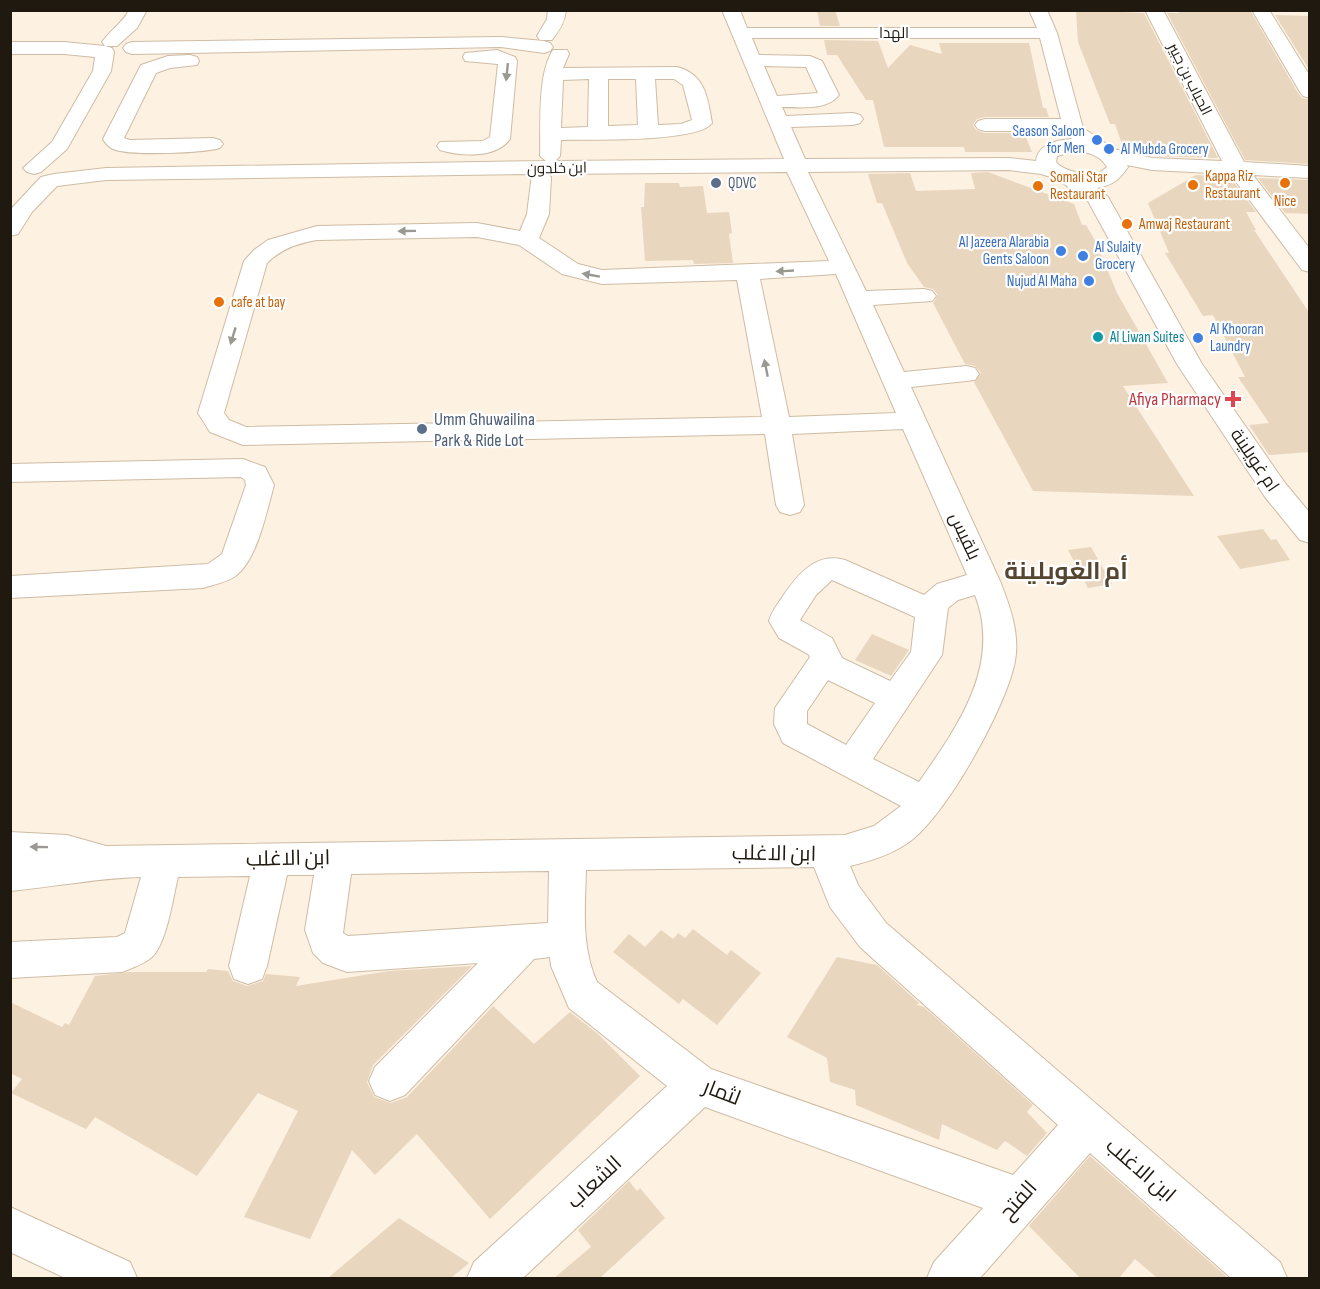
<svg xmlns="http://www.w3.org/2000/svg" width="1320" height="1289" font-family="'Sofia Sans Condensed',Cairo,sans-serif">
	<rect width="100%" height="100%" fill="#fdf1e2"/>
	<path fill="#e9d6be" d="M817,10H835L840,26H820Z
		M1076,10L1144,13L1218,158L1152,156L1122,144L1115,124H1110L1078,42Z
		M1178,10H1250L1298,93L1302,98L1310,100V164L1245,160L1167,13H1179Z
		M1275,15L1310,16V71Z
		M824,40L878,41L888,68L910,45L942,54L939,43H1029L1043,108H1046L1049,117H985L977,119L973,125L976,130L984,133H1055L1056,136L1025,135L1032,152H965L964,147H884L873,100H866L837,55H827Z
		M988,172L1074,204L1082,225H1086L1096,242L1117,293L1168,383L1123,386L1194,496L1033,491L974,382L981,373L975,366L965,364L933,303L938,295L933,289L924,287L907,263L882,203H877L868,174L910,173L916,191L975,189L971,173Z
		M1196,175L1229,176L1256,212H1246L1256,230H1254L1310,314V452L1269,455L1249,425L1269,423L1238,377H1245L1213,315L1203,316L1165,253H1169L1148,203Z
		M1258,178L1310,180V214L1285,213Z
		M645,183H679L680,187L703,186L707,213L729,212L732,233L729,234L733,263L694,264L693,260L645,261L641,207H644Z
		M1263,529L1271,540L1276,539L1290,560L1240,569L1217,536Z
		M1091,547L1112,584L1088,588L1068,550Z
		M872,634L909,650L891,676L855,660Z
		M693,929L727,955L731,950L761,973L717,1025L683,999L679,1004L613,952L629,934L645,947L661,930L673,939L678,933L685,938Z
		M837,957L877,965L919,1003L917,1005L924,1007L1033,1105L1027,1112L1047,1133L1027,1156L1005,1141L997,1150L942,1124L939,1140L856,1105L855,1090L830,1082L827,1058L787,1037Z
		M472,966L373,1065L367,1082L374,1097L391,1103L407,1097L493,1006L534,1044L570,1012L598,1034L640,1076L490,1219L417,1134L375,1175L352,1150L310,1239L244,1217L298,1111L258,1093L197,1176L95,1117L86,1129L11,1093L22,1079L10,1073V1002L62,1027L65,1023L69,1025L95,976L129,972H206L208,969L228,971L233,981L247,986L263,981L266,974L300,977L296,986L389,971Z
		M1090,1156L1228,1278H1157L1135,1259L1119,1278H1080L1029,1226Z
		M629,1181L637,1191L640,1188L665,1218L600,1278H554L591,1247L578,1230Z
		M399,1218L469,1263L451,1278H328Z"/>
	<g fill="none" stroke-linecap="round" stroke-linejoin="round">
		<defs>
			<path id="minor" d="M129,10H147L137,28L117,46H105L102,42C110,30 122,24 129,10Z
				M548,10H566C565,22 559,31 552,40H540L537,36L547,19Z
				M722,10H740L747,28H1037L1029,10H1047L1057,33L1083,128L1114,149L1152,158L1222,161L1145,10H1163L1244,162L1310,166V178L1253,175L1310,249V272L1302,270L1230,174L1152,170L1127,165L1128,167C1119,180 1113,185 1097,188L1108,197L1202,364L1285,483L1310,513V543L1300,540L1265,497L1177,364L1088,201L1057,179L1041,174L1009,170L808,172L866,291L924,289L932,291L936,296L932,301L873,305L904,372L966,366L975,368L979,374L975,380L911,387L1000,581C1010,606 1020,634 1015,661C1007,706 948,811 913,839C896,853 871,861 850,866L858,885L886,923L1280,1262L1287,1278H1231L1090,1153L980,1278H927L934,1262L983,1208L705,1107L523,1278H467L474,1262L667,1086L569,1008L551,966L550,957L534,959L405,1095L390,1101L375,1095L369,1081L375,1067L478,963L347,972L323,963L313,953L305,930L314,875H287L267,966L262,979L248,984L234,979L229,966L250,876L178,877C173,897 167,943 152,957C144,964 132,968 122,972L10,978V942L117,937L125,933L141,877C97,878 54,887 10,891V832L67,835L106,846L845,835L874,826L901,806L783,743L774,724L775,708L810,657L808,654L779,638L769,621C771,612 778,604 783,596C798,574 816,552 845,560L924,595L937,584L967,575L903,429L792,434L804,505L800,512L790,515L780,512L776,505L765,434L243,445L210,432L198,413L244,261L254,250L268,240L317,226L477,223L520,231L527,214L532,174L106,180L57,186L32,212L18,234L10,236V210L41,177L54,174L106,168L546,161L540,156C541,126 537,74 553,50H567L569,54L563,68L677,67C705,74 708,98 712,123C698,143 588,139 561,140L560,156L555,161L784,159ZM752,38H1040L1061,119H985L978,121L975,125L978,129L985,131H1064L1072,139C1057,140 1038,144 1036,161L1009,158L805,159L791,127L853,125L860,123L863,119L860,115L853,113L786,116L782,107C800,107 827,111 839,95L822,61L810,56L759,55ZM764,66L806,67L818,93L777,96ZM589,79L588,127L561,128L563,80ZM608,79H636L638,125L608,126ZM655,79H674L683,85L692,120L681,124L658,125ZM1075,151C1088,152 1100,155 1107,167L1097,175C1084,174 1064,172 1056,162L1057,156ZM787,172L829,261L602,270L578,264L539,238L549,214L551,177L548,174ZM477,237L519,245L562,274L602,284L737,280L762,417L246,427L229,420L224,413L267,263C281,249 298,243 317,240ZM836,274L896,413L789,417L760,279ZM832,580L915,617L911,652L890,681L842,658L832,638L800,620L816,595ZM975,595C1002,665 958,726 919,782L873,759L942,655L948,608L958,600ZM828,680L875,703L846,745L807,724V711ZM814,867L830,907L860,947L1058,1125L1013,1175L711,1069L597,982C581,947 585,908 586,870ZM549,871L548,923L348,936L343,933L351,874Z
				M1252,10H1269L1310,76V98L1303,96L1300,92Z
				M501,37L544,41L550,43L553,47L550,51L544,53L501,47L132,54L126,52L123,48L126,44L132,42Z
				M10,42H64L105,46L112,48L114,52L111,71L67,149L41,172L34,174L27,172L23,168L52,142L93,71L95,57L64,54H10Z
				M497,50L515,57L517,61L510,139C496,159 460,156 440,150L437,146L440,142L483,141L490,137L498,64L465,61L463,57L465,53Z
				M190,55L197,57L199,61L197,65L170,68L156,73L124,138L130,140L213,138L220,140L223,144L220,148C203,153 128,156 113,149C109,147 105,143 103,139L141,65L168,56Z
				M243,459L265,467L274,485C267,510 258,556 238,574C229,582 215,584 203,588L10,598V576L208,564L222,554L246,485L245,480L241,477L10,482V464Z
				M10,1207L130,1262L137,1278H65L10,1252Z"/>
		</defs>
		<use href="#minor" stroke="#cebca4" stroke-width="2"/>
		<use href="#minor" fill="#fff" fill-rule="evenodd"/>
	</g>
	<defs><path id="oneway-solid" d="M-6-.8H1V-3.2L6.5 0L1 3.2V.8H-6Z" transform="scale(1.5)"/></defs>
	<g fill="#9a9893">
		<use href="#oneway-solid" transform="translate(507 72) rotate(96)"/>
		<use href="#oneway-solid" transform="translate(407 231) rotate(179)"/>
		<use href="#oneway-solid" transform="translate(785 271) rotate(177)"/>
		<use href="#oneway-solid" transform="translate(591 275) rotate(-170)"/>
		<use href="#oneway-solid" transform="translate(233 336) rotate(107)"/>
		<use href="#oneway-solid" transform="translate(766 368) rotate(-101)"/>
		<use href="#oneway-solid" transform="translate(39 847) rotate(-179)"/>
	</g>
	<g fill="#3f7fe0" stroke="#fff" stroke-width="2">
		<circle cx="1097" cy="140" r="6"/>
		<circle cx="1109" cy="149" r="6"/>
		<circle cx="1061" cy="251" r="6"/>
		<circle cx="1083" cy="256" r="6"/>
		<circle cx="1089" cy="281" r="6"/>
		<circle cx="1198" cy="338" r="6"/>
	</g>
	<g fill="#5c6f8a" stroke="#fff" stroke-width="2">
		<circle cx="716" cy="183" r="6"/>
		<circle cx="422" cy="429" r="6"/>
	</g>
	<g fill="#e8710a" stroke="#fff" stroke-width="2">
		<circle cx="1285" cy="183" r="6"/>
		<circle cx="1193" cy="185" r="6"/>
		<circle cx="1038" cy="186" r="6"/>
		<circle cx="1127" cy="224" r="6"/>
		<circle cx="219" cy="302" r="6"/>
	</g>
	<circle fill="#0f9aa8" stroke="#fff" stroke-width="2" cx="1098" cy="337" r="6"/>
	<path fill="#e0444e" stroke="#fff" stroke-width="2" d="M1230 390h6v6h6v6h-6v6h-6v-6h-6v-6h6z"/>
	<g text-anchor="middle" stroke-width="4.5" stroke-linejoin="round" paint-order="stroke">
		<g font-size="15" fill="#1f1910" stroke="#fff">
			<text x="894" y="38">الهدا</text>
			<text transform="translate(1190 79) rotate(63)" y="5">الحباب بن جبير</text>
			<text transform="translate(557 168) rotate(-1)" y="5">ابن خلدون</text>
		</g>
		<g font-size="15" fill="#366cbe" stroke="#fff" text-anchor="end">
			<text x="1085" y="136">Season Saloon<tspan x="1085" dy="17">for Men</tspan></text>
			<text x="1121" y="154" text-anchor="start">Al Mubda Grocery</text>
			<text x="1049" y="247">Al Jazeera Alarabia<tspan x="1049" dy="17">Gents Saloon</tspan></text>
			<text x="1095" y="252" text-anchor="start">Al Sulaity<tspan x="1095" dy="17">Grocery</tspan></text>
			<text x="1077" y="286">Nujud Al Maha</text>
			<text x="1210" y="334" text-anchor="start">Al Khooran<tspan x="1210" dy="17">Laundry</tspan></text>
		</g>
		<g font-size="15" fill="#c56008" stroke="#fff" text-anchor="start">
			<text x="1205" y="181">Kappa Riz<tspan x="1205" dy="17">Restaurant</tspan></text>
			<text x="1050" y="182">Somali Star<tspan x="1050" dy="17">Restaurant</tspan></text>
			<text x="1285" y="206" text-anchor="middle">Nice</text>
			<text x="1139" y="229">Amwaj Restaurant</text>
			<text x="231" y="307">cafe at bay</text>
		</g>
		<g font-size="15" fill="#4e5e75" stroke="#fff" text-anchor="start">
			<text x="728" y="188">QDVC</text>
		</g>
		<g font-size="15" fill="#0d838f" stroke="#fff" text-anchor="start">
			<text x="1110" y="342">Al Liwan Suites</text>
		</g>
		<g font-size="18" fill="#be3a42" stroke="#fff" text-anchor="end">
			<text x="1221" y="405">Afiya Pharmacy</text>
		</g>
		<g font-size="18" fill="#4e5e75" stroke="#fff" text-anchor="start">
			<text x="434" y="425">Umm Ghuwailina<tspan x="434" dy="21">Park &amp; Ride Lot</tspan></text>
		</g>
		<g font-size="18" fill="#1f1910" stroke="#fff">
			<text transform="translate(1255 460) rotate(56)" y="6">ام غويلينة</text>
			<text transform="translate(965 536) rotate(65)" y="6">بلقيس</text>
		</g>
		<g font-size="21" fill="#1f1910" stroke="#fff">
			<text transform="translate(774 853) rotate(1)" y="7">ابن الاغلب</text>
			<text transform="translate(288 858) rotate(-1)" y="7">ابن الاغلب</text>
			<text transform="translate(722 1092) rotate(21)" y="7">لثمار</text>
			<text transform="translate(1141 1170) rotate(41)" y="7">ابن الاغلب</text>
			<text transform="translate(594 1182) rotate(-43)" y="7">الشعاب</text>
			<text transform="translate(1018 1200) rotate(-48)" y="7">الفتح</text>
		</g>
		<g font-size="24" font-weight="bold" fill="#564631" stroke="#fff">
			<text x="1066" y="579">أم الغويلينة</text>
		</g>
	</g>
	<rect width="1320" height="1289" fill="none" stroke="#1f1910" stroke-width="24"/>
</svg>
